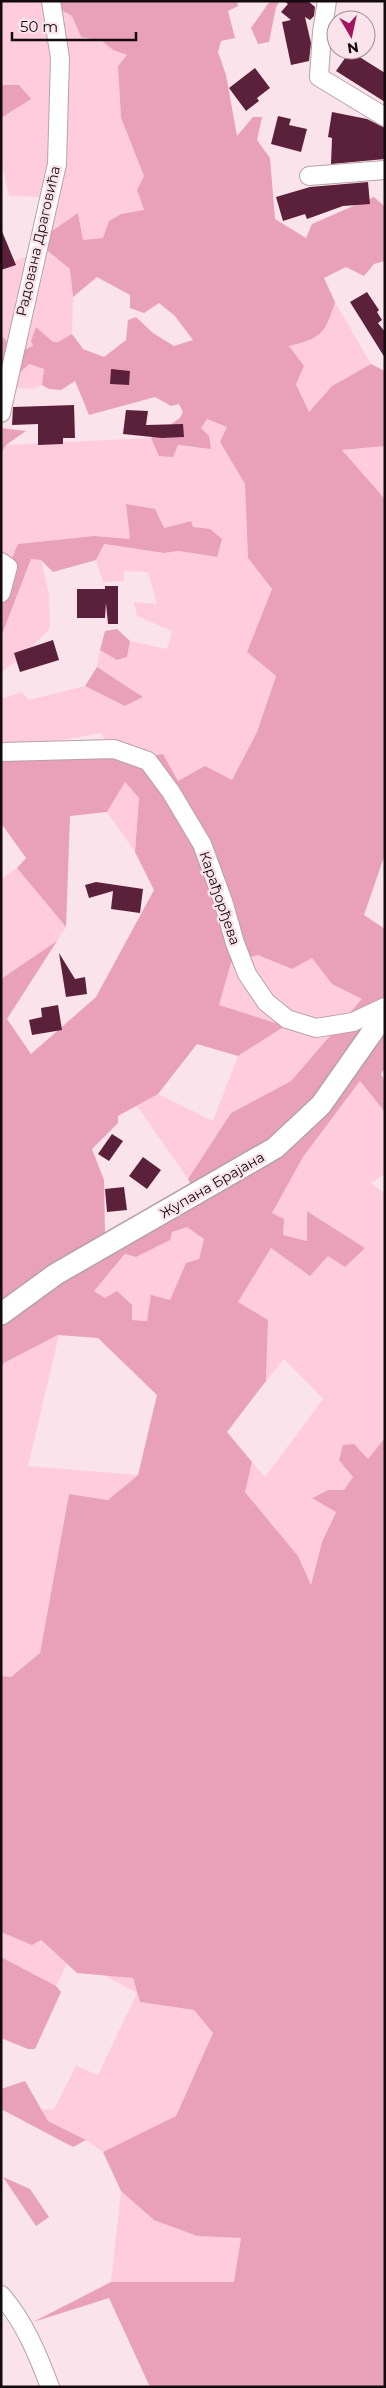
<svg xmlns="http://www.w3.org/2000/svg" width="386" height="2388" font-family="Montserrat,sans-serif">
	<rect width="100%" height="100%" fill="#fae3ea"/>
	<path fill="#fcd" d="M1,1H57L59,9L72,16L81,37L102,41L113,50L127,55L118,66L121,118L144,176L137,190L144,210L121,214L103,238L83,240L78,213L44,249L70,269L73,297L72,334L58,342L33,346L16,353L4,338H1V268L44,248L39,197L9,196L1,159V118L19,85H1Z
		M335,302L371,364L332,386L309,412L296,383L289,346C321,340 326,332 335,302Z
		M29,364L44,369L42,385L33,389L1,387Z
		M207,419L228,427L220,442L245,484L248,558L272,589L247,652L276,676L257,732L232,780L178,781L115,757L101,733L1,751V696L4,698L22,692L29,700L85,686L126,706L143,697L97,667L100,650L117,660L127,657L130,641L167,649L172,631L137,616L134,602L157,604L148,572L124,571V581L103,582L96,560L103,544L164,553L179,551L217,557L193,527L190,521L164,528L127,504L130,539L94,536L18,544L1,591V455L6,445L151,438L159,456L178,445L194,448L201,428Z
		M385,446V499L342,450Z
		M31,559L41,560L49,595L50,628L24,656L1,672V637Z
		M125,782L139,798L135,852L107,812Z
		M17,868L66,927L57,941L1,979V879Z
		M258,955L292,969L312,958L332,984L363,999L291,1081L231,1113L188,1179L137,1106L158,1094L213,1121L238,1056L284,1026L219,1005L231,963Z
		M360,1081L385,1112V1174L371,1183L385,1194V1438L368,1459L339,1460L354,1476L344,1490H328L312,1497L336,1511L322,1542L311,1586L298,1556L245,1491L252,1462L265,1477L323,1399L284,1359L266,1381L268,1320L238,1302L271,1248L328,1256L365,1248L308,1211L307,1241L283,1235L272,1213L303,1157Z
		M187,1226L204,1239L199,1259L186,1263L170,1300L147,1321L131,1320L94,1291L126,1254L136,1257L169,1240L172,1232Z
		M59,1335L28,1466L138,1475L108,1500L69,1494L40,1653L11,1678L1,1676V1367L4,1363Z
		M1,1932L31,1944L40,1940L67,1964L56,1986L1,1957Z
		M100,1973L133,1978L140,2002L194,2010L213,2033L176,2116L103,2152L86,2140L48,2121L42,2110L54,2109L76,2066L98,2075L137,1993Z
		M121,2191L154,2220L197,2236L241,2238L235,2282H111Z"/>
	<path fill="#e9a1ba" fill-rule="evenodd" d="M57,1H237L238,6L228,11L235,38L221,41L218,52L226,75L237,136L253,117H262L257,140L270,158L275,219L306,238L312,224L374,197L385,207V261L374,264L364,276L346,267L324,278L335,302C325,334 322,338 289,346L304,366L296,384L309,412L332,386L371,364L385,371V446L342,450L385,499V854L364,915L385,929V1068L381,1074L385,1082V1112L360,1081L303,1157L272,1213L284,1219L283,1235L307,1241V1211L365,1248L345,1267L328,1256L310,1276L271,1248L238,1302L268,1320L266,1381L227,1432L252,1462L245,1492L298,1556L311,1585L322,1542L336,1512L312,1498L328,1490H344L353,1477L339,1460L343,1445L354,1444L368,1459L385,1438V2387H150L109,2298L33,2322L111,2282H234L241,2238L197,2236L154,2220L121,2191L103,2152L176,2116L213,2033L194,2010L140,2002L133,1978L77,1973L41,1940L32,1945L1,1932V1676L11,1677L40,1653L69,1494L108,1500L138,1475L157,1395L98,1338L58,1335L4,1363L1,1367V979L57,941L7,1019L31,1054L96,997L154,890L135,852L139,798L125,782L107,812L70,816L66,927L17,868L26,858L1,823V752L31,760L115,757L124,761L163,754L178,781L205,766L232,780L257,732L276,676L247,652L272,589L248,558L245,484L220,442L227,427L207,419L201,428L209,436L211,449L178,445L173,457L159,456L151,438L180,418L183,412L179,404L171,406L155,397L89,415L75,381L61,390L49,389L42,385L44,369L29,364L14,378L1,375V338H4L16,353L33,346L31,341L36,327L53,342H58L72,334L83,349L104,357L126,340L128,320L136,317L153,333L174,346L193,340L175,316L159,303L144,313L130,308V295L97,277L73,297L70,269L44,248L49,233L78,213L83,240L103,238L109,221L121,214L144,210L137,190L144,176L121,118L118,66L127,55L113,50L102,41L81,37L72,16L59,9ZM258,955L292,969L312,958L332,984L362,999L291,1081L231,1113L188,1179L192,1186L105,1234L104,1180L92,1149L118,1123V1116L158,1094L197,1044L238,1056L285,1026L219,1005L231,963ZM187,1227L204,1239L199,1259L186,1263L170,1300L151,1295L147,1321L132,1320V1305L117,1291L105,1298L94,1291L125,1254L136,1257L170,1240L172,1232Z
		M270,1H280L276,7L269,42L258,44L251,28Z
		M1,85H19L31,99L1,118Z
		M1,428L26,431L6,445L1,454Z
		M126,504L155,509L164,528L191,521L193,527L210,529L222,539L217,557L179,551L164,553L104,544L96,560L53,572L41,560L31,559L1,637C1,601 3,577 18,544L94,536L130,539Z
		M117,629L130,641L127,657L117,660L100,650L105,631Z
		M97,667L143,697L125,706L85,686Z
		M1,1957L56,1986L61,1992L35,2049H28L1,2038Z
		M25,2081L48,2121L86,2140L73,2147L1,2109V2089Z
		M3,2177L30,2189L49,2217L36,2226Z"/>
	<path fill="#5c213a" d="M284,1H308L315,7L314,16L310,20L305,17L311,43L309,61L291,65L282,22L291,20L281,12L288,4Z
		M350,51L385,73V102L336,71Z
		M255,68L270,88L257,98L259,101L246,111L229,88Z
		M332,112L367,119L385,128V159L331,164L332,138L328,137Z
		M278,116L291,119L289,125L307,129L301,152L271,144Z
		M368,182L370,204L343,206L307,219L305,214L283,221L276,197L310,187Z
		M1,229L16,265L1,270Z
		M367,292L379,310L377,312L382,320L378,323L385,332V358L350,302Z
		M111,369L130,371L129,385L110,384Z
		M74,405L75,438H63V444L38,445V424L12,425L13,407Z
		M126,410L148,411L146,425L183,424L184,437L162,438L123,434Z
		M105,586H118V624H108L106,603L105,618H77V589H105Z
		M53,640L59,660L20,672L14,653Z
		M96,882L143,889L140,913L111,909L113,891L89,898L85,885Z
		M59,953L75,979L85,977L87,994L66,997Z
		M58,1005L62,1030L32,1035L29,1020L42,1017L41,1008Z
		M112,1134L123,1141L109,1161L98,1154Z
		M143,1157L161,1170L147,1189L129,1176Z
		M124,1187L127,1210L107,1212L105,1189Z"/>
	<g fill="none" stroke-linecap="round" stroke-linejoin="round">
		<defs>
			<path id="minor" d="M327,1L322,32L319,77L385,117
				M309,176L385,170
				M1,413L57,164L60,58L51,1
				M1,562L8,567L1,593
				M1,752L114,749L148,761L171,792L202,844L223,901L235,943L247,974L266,1002L287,1019L316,1028L353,1022L385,1007
				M1,2295C24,2321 38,2355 50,2387"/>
			<path id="tertiary" d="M1,1314L56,1274L275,1148L321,1105L385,1014"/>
		</defs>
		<use href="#minor" stroke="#b7a1a8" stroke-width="20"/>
		<use href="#tertiary" stroke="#b7a1a8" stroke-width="24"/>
		<use href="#minor" stroke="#fff" stroke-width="18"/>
		<use href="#tertiary" stroke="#fff" stroke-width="21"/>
	</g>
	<g text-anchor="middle" stroke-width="5" stroke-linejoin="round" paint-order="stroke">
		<g font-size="14" fill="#130b0e" stroke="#fae3ea">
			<text transform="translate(38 241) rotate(-77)" y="5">Радована Драговића</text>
			<text transform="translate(220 898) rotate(71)" y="5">Карађорђева</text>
			<text transform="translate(212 1185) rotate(-30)" y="5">Жупана Брајана</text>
		</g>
	</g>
	<rect width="386" height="2388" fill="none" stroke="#130b0e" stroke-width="5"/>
	<g transform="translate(351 35) rotate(171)"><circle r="24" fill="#fae3ea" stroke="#9e8d92"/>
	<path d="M0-4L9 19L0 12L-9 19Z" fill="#a2155e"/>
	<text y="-8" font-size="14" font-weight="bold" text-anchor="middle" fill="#130b0e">N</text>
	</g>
	<path d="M12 32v8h124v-8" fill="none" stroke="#130b0e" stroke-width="2.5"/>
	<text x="20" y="32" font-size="15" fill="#130b0e" stroke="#fae3ea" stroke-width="4" paint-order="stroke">50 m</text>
</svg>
